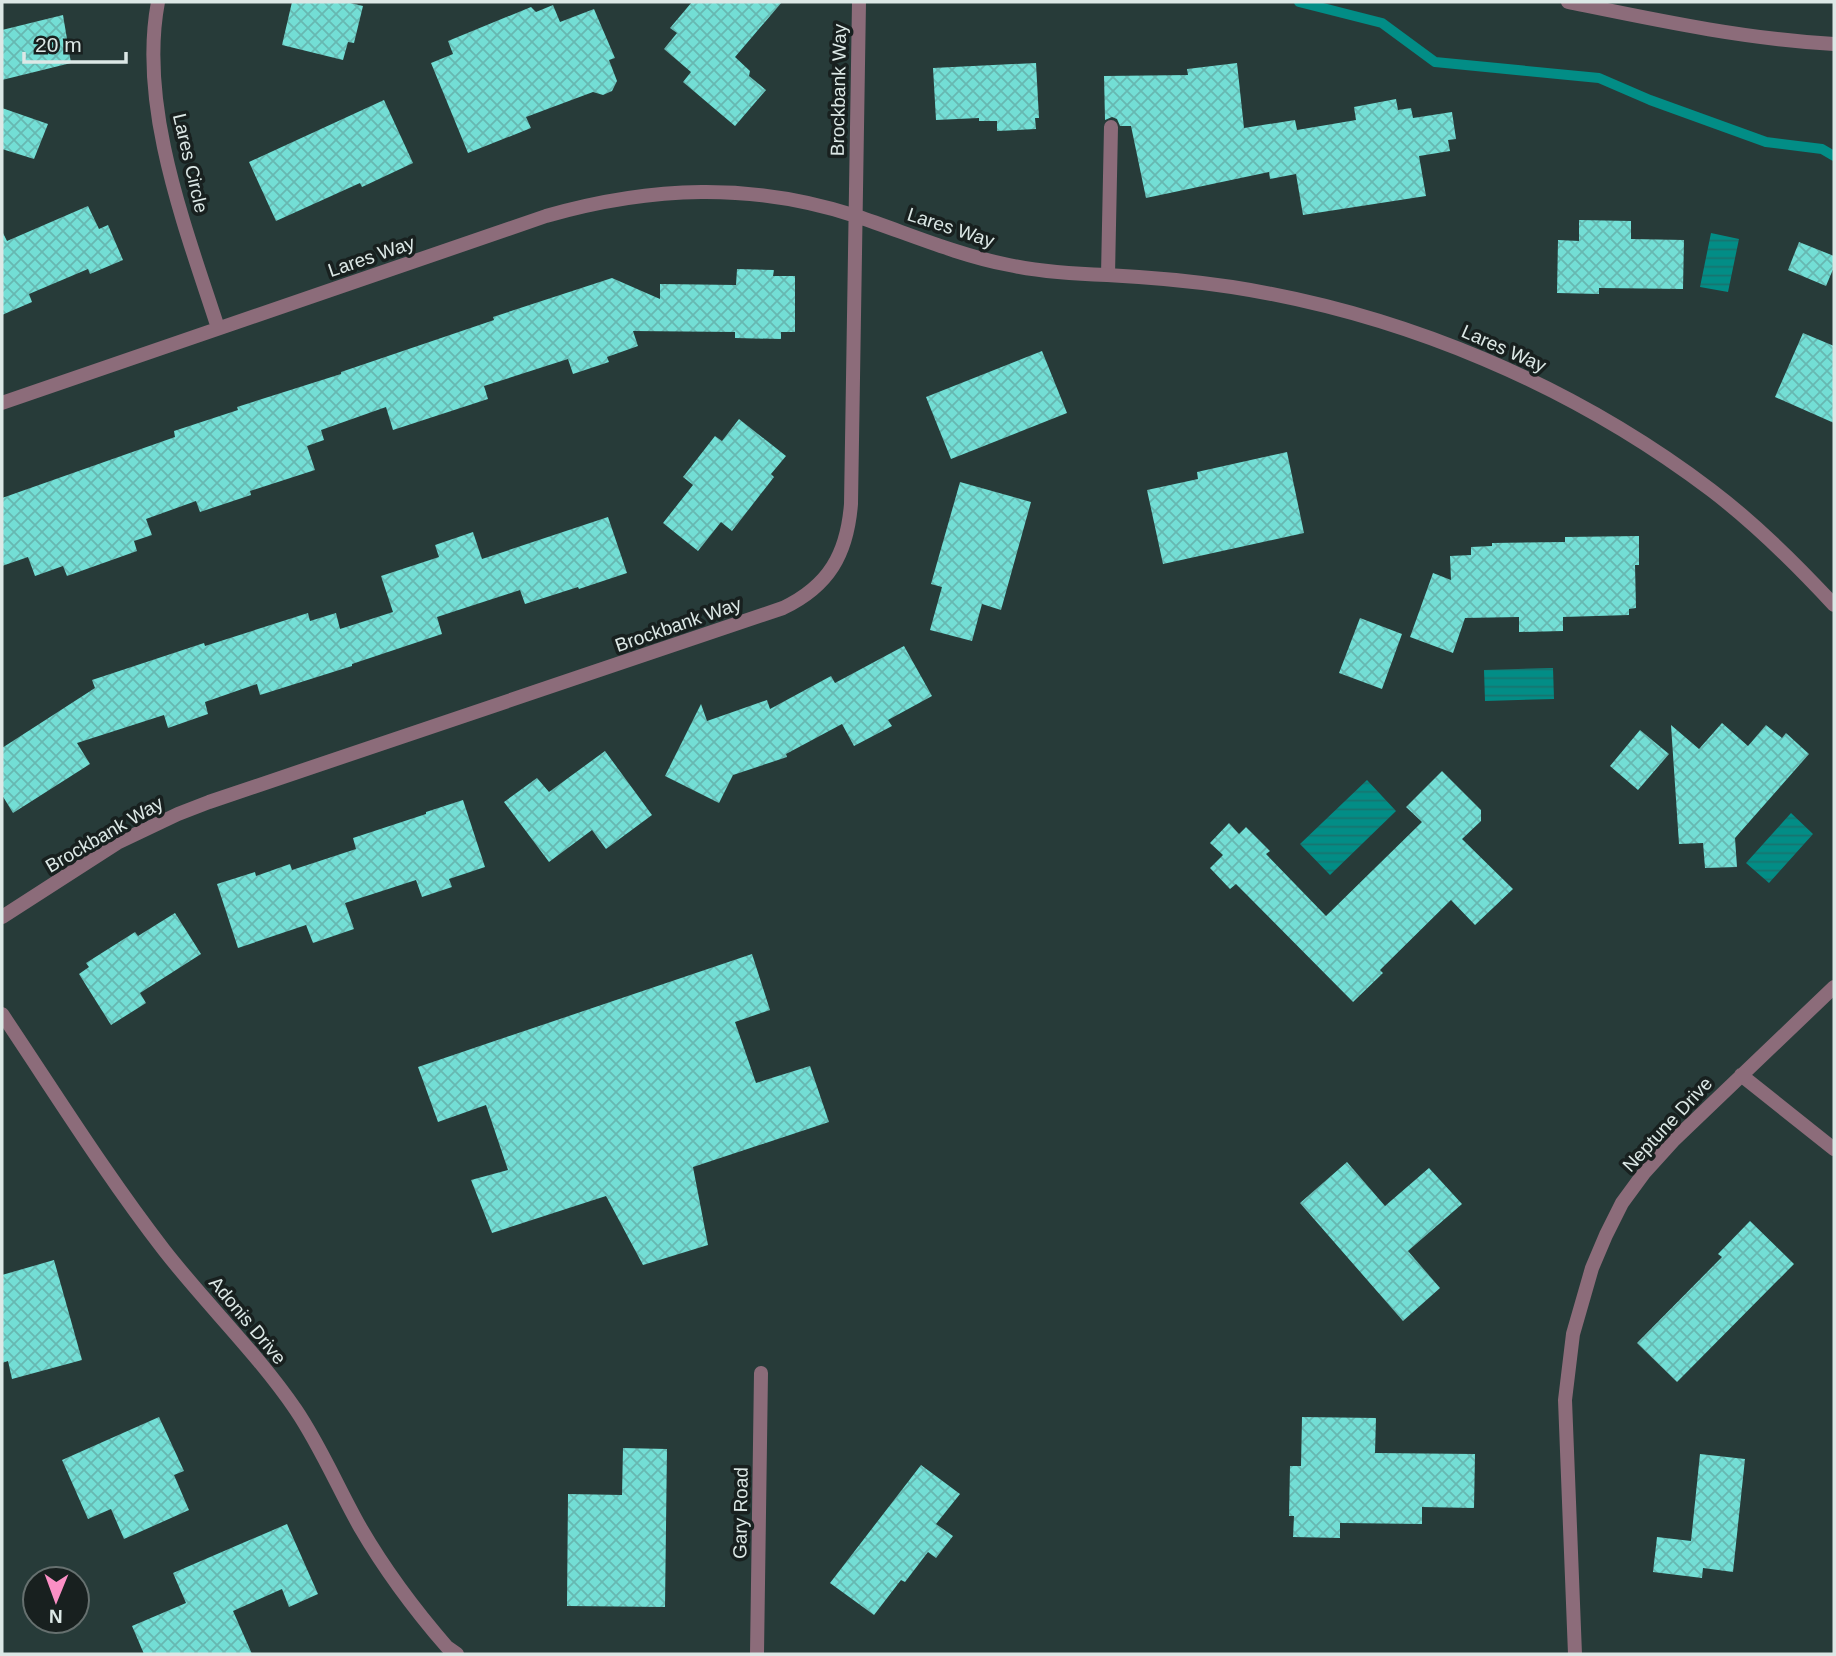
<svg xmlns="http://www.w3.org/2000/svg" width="1836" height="1656" font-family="Helvetica,sans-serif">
	<defs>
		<pattern id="water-rules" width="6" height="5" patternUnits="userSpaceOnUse" patternTransform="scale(1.75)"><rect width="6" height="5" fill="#028d86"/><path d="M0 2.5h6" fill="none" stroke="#18746f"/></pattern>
		<pattern id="building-cross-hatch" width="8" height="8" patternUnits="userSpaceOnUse" patternTransform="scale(1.75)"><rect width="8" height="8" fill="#73ded5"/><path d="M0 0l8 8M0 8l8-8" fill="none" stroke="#67b8b1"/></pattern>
	</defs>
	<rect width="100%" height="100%" fill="#273b39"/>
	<path fill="url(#water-rules)" d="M1711,233L1739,239L1728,292L1700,287Z
		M1553,668L1554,699L1485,701L1484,670Z
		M1367,780L1396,811L1330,875L1300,844Z
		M1791,813L1813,834L1769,883L1746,863Z"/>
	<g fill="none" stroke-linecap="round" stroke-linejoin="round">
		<path stroke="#028d86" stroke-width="10" d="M1299,2L1382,23L1435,62L1599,78L1650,100L1766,142L1822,149L1834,156"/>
	</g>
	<path fill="url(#building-cross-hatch)" d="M292,2H346L363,6L354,43L348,42L343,60L282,45Z
		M692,2H782L735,57L750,71L749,76L766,90L735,126L683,82L691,72L664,49L677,33L670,28Z
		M553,5L560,22L594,9L615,58L609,60L617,81L612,91L603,95L593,92L526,117L531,128L468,153L431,63L453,54L448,41L531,7L536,12Z
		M63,15L71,63L2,80V30Z
		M1036,63L1039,118H1035L1036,129L997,131V121H979V118L936,120L933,68Z
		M1237,63L1244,128L1295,120L1297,130L1356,120L1354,107L1396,99L1398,110L1411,108L1413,118L1452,112L1456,139L1448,140L1450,151L1419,156L1426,196L1303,215L1296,174L1270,179L1269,172L1146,198L1131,126H1120L1117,119L1112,117L1105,120L1104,76L1188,75L1187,69Z
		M384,100L413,163L362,187L360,183L276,221L249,162Z
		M2,108L48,124L34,159L2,149Z
		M88,206L99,229L108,225L123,260L90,274L88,269L29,294L32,302L2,315V231L7,241Z
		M1579,220L1631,221V239L1684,240L1683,289L1599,288V294L1557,293L1558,240L1579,241Z
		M1799,242L1834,256V267L1826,286L1788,270Z
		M737,269L774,270L773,276H795V332H781V339L735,338V332L633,331L638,346L607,357L609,362L573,374L568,359L484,386L488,399L393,430L386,407L321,430L324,440L307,446L315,470L250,491L251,495L200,512L196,501L146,519L152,535L134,541L137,551L67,576L63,566L35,576L28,557L2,566V498L175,437L174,431L238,410L237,407L341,374V372L494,320L493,317L612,278L660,299V284L736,285Z
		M1803,333L1834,346V423L1775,397Z
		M1042,351L1067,413L951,459L926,397Z
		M739,419L786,456L771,474L774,477L732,531L721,522L698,551L663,523L693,485L683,477L715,436L722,441Z
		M1287,452L1304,533L1163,564L1147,490L1198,479L1197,472Z
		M960,482L1031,502L1001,610L982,604L972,641L930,630L942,587L931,584Z
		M608,517L627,573L579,589L578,587L525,604L520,590L437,617L442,634L352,664V666L260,695L257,684L205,702L208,714L168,728L164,715L77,743L90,764L13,813L2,795V748L95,688L92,680L204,643L205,646L308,613L310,621L336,613L340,629L393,612L381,576L439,557L435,545L473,532L482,559Z
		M1639,536V565H1635L1636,608L1629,609V615L1563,617V631L1519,632V617L1465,618L1453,653L1410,637L1433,573L1451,580L1450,556L1471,555V547L1492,546V543L1565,542V537Z
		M1360,618L1402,634L1382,689L1339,673Z
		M904,646L932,696L888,720L892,726L854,746L842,724L786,754L787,757L733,775L719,803L665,776L701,704L707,721L767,700L770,709L831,676L835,683Z
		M1722,723L1748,746L1766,725L1782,738L1786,733L1809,754L1735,838L1737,867L1705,868L1703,843L1679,844L1671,725L1699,749Z
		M1640,730L1669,754L1638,790L1610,766Z
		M605,751L652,815L606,849L592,830L549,862L504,802L537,778L549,792Z
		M1442,771L1481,810V821L1462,839L1513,889L1475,925L1451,900L1380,970L1383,973L1353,1002L1236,884L1230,889L1210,868L1223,855L1210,843L1229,823L1239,834L1246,827L1270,851L1266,854L1326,916L1422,822L1406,807Z
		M463,800L485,867L449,879L452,887L422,897L416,880L345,903L354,929L313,943L306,925L238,948L217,884L255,872L256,876L290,864L292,870L356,849L353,838L426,814V812Z
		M175,913L201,954L140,993L146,1003L111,1025L79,974L89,967L86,963L135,932L138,936Z
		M752,954L770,1010L735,1022L756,1083L810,1066L829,1122L693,1167L708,1245L643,1265L606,1196L492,1233L471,1180L508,1170L486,1105L438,1122L418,1067Z
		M1347,1162L1385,1206L1429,1168L1462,1204L1408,1251L1440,1288L1403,1321L1300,1203Z
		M1750,1221L1794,1264L1677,1382L1637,1343L1722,1257L1718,1254Z
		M54,1260L82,1360L12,1379L8,1361L2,1363V1275Z
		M159,1417L184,1471L174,1475L189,1510L124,1539L111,1509L88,1519L62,1460Z
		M1302,1417L1376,1418L1375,1453L1475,1454L1474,1508L1422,1507V1524L1340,1523V1538L1293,1537L1294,1516H1289L1290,1466H1301Z
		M623,1448L667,1449L665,1607L567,1606L568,1494L622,1495Z
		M1700,1454L1745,1459L1733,1572L1703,1568L1702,1578L1653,1572L1657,1537L1691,1541Z
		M921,1465L960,1494L936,1524L953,1536L936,1558L928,1552L905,1582L901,1580L874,1615L830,1583Z
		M287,1524L318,1594L289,1607L282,1589L233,1611L252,1654H144L132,1626L186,1603L173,1573Z"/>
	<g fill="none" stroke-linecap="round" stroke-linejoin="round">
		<path stroke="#8c6c7a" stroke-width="14" d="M1108,275L1111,127"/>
		<path stroke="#8c6c7a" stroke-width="14" d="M158,2C138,107 186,229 218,328
			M2,403L546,216C651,186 752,182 856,216C907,233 957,255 1009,265C1042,272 1074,274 1107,275C1149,277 1191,281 1232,287C1405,314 1572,385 1711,490C1756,524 1796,564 1834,605
			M2,917L117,843L178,814L209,802L783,608C829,586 847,554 851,504L859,2
			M2,1014C55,1093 106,1175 164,1250C207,1305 257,1353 296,1410C321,1447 338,1488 360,1527C385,1570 414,1609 447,1647L457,1654
			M1741,1075L1834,1149
			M757,1654L761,1373
			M1575,1654L1565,1400L1573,1334L1592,1268L1606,1235L1622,1203L1644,1173L1673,1141L1834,987"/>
		<path stroke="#8c6c7a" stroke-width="14" d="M1568,2C1656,20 1744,39 1834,44"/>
	</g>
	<g text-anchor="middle" stroke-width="7" stroke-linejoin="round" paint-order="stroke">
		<g font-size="19" fill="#dce8e6" stroke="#18201f">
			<text transform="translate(838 90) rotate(-89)" y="7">Brockbank Way</text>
			<text transform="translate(191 163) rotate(77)" y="7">Lares Circle</text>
			<text transform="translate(951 227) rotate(18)" y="7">Lares Way</text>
			<text transform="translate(371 256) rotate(-19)" y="7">Lares Way</text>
			<text transform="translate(1504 348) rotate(24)" y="7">Lares Way</text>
			<text transform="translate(678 624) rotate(-19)" y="7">Brockbank Way</text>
			<text transform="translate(104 834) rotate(-30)" y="7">Brockbank Way</text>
			<text transform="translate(1667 1124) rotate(-47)" y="7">Neptune Drive</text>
			<text transform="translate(248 1320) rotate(50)" y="7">Adonis Drive</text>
			<text transform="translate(740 1513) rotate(-89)" y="7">Gary Road</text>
		</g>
	</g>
	<rect width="1836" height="1656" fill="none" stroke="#dce8e6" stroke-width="7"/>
	<g transform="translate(56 1600) rotate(181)"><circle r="33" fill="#18201f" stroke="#66706f" stroke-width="2"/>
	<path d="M0-5L12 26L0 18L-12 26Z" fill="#fb8fc5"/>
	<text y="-10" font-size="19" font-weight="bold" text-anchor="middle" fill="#dce8e6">N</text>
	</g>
	<path d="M24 52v10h102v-10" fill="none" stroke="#dce8e6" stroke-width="3.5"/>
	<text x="35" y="52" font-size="21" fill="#dce8e6" stroke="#18201f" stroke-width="5" paint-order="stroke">20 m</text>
</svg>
